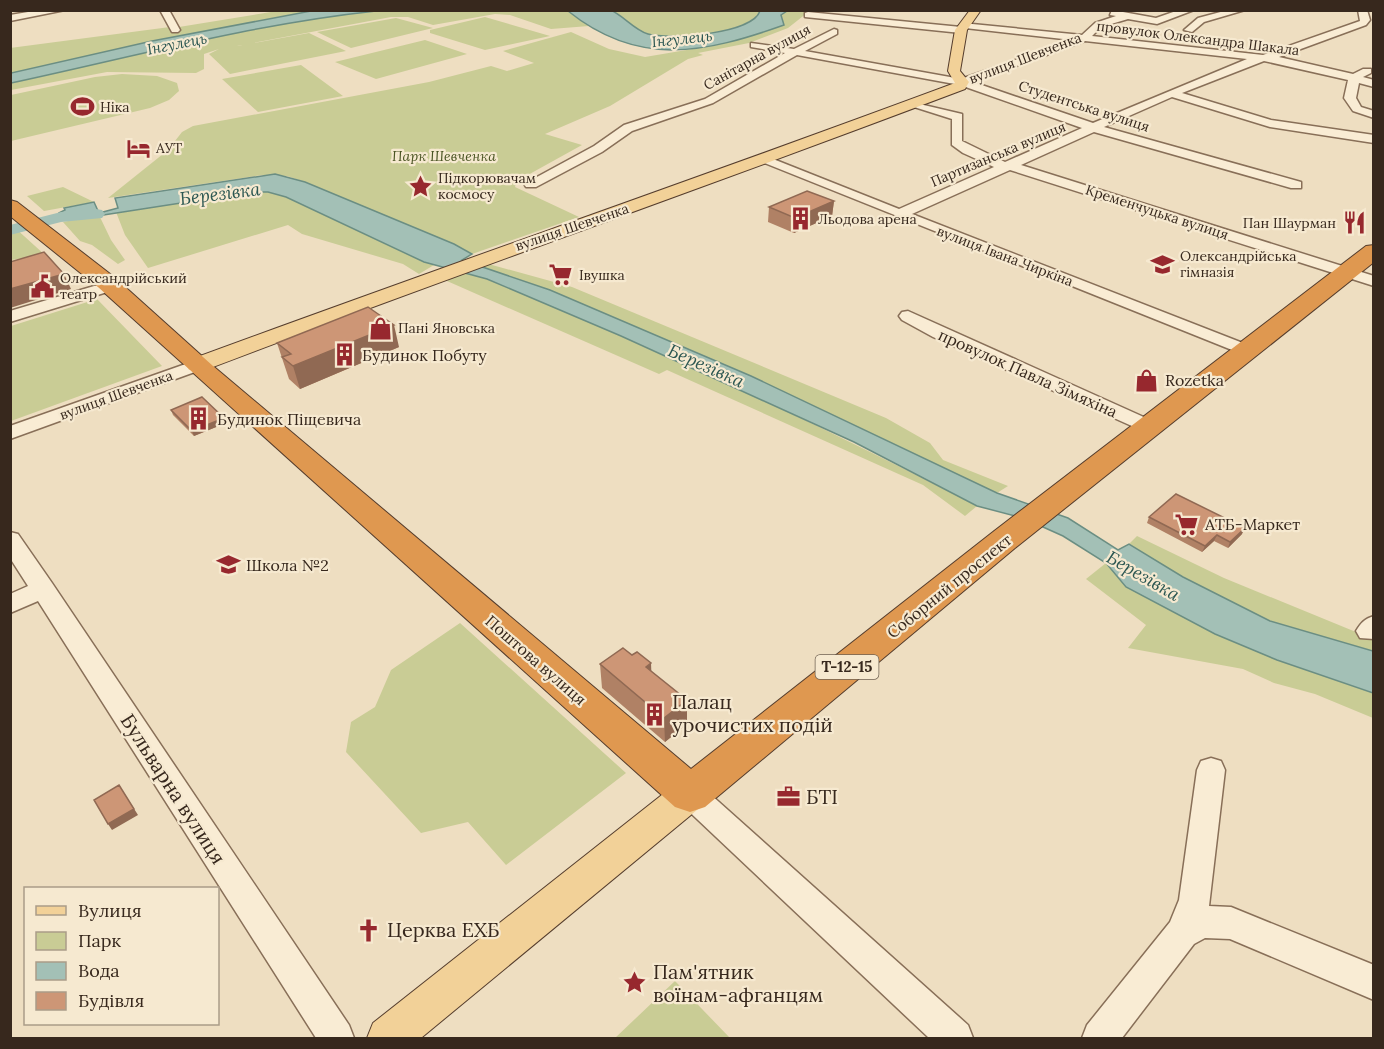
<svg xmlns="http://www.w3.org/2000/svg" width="1384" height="1049" font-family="Lora,serif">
	<rect width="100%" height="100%" fill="#eedec1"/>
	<path fill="#c9cc95" d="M283,10L314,11L11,73L10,48L170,27L178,30L179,27Z
		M376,10L568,11L589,26L551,29L510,15L495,14L433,25L408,17H391L237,46L309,33L346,51L230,74L209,54L219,49L204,54V69L196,73L107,72L11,90V83C132,57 253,24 376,10Z
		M610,11H760C752,33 666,43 646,34C633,28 621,20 610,11Z
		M787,11H806L807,13L788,28L749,43L698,53L703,55L688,59L610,106L545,134L582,145L517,181L515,187L579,217L472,254L305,182L287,176L262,175L108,198L168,150L182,132L193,126L429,82L491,66L507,71L534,63L503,51L571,32L609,49L645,57L716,45L783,19L781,15Z
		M485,17L550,36L485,50L430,33V30Z
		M396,18L433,28L351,48L317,32Z
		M425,40L467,54L376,79L335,62Z
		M301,65L343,96L258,112L222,79Z
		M122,74L157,76L177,83L179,91L169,100L150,108L11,141V95L95,77Z
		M63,187L94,202L44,211L27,196Z
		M268,192L286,197L434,265L419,274L403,264L302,234L288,225L148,268L125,235L116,212L231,194Z
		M99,215L111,240L125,260L118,264L92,245L80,241L63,222Z
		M10,226L14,227L45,255L11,260Z
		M485,263L572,287L886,418L930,443L943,460L1008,486L997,493L550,290L478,266Z
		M460,273C502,278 552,307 591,323C722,379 851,441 977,506L965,516L923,485L667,370L659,374L447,281Z
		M97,299L162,366L11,421V326Z
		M1137,536L1224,578L1373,639V651L1270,621L1183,577L1129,544Z
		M1106,563L1126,587L1277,660L1373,693V718L1315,694L1274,683L1243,669L1128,648L1146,625L1086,579Z
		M460,623L626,773L506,865L468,822L421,833L346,752L351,722L375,707L391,670Z
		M675,981L730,1038H615Z"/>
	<path fill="#a3c0b6" stroke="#6b8e83" stroke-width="1.5" d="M311,11H376C253,24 132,57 11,83V73L152,41Z
		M568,11C580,10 598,7 610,10C622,14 634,30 648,34C670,40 752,34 760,11H787L781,15L784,25C705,53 639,68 568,11Z
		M275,174L305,182L454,244L472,254L462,260L550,290L751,376L997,493L1068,518L1118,550L1129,544L1183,577L1270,621L1373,651V693L1277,660L1215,634L1126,587L1106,563L1063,536L1023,518L977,506L854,442L621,336L487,279L424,262L286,197L268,192H252L84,218L61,219L59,213L65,210L64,208L94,202L99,213L118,208L115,198Z"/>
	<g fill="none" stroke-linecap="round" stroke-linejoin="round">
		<path fill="#a3c0b6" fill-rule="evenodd" d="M96,209L102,210L105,214L102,218L61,222L10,235V225L61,212Z"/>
		<defs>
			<path id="minor" d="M40,10H65L10,21V15Z
				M160,10H169L180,30L178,32H172Z
				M1112,10L1156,18L1179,10H1194L1157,24L1128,19L1101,27L1092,36L1263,55L1360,21L1358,10H1367L1370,20L1366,25L1279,57L1353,74L1363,69H1371V73L1363,77L1374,80V87L1359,83L1356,98L1361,107L1374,111V118L1353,111L1344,98L1348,80L1264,61L1182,93L1271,120L1374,135V143L1270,127L1172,97L1104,127L1301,182V188H1291L1094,132L1021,165L1374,276V286L1010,170L912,214L1253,347L1256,351L1247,356L757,160L763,156L768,157L899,209L994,167L963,153L952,145V119L911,106V102L962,114V141L1005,162L1082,128L960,85L797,55L713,103L632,131L602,152L536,187H526L524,184L594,146L624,125L705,99L785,53L751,47V43L794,49L834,29L837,30V34L805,51L961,79L1072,40L965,28L960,25L962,23L1082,35L1095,23L1116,16L1110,15ZM1085,41L1247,59L1093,123L973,82Z
				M1228,10H1245L1204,22L1192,32L1184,30L1198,18Z
				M808,12L961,27L966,30L961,33L805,17V13Z
				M111,281L119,286L117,289L10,322V311Z
				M908,311L1157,423L1160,427L1157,431H1143L933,337L902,320L899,316L902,312Z
				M197,360L206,365L203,369L10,439V426Z
				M10,532L18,534L52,583L349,1025L354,1038H316L38,601L10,613V594L28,586L10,558Z
				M1374,616V639L1360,638L1356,631C1361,623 1364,619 1374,616Z
				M1211,758L1221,761L1225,770L1209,906L1231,907L1374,965V1000L1230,939L1205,938L1194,944L1122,1038H1082L1087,1025L1170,922L1179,900L1197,770L1201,761Z
				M690,781L700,785L968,1025L973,1038H929L680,803L675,794L680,785Z"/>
			<path id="major" d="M970,10H981L967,30L960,71L969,82L965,89C712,185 457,274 205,370H189L186,365L189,360C444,266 700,178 955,83L948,71L955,30Z
				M690,779L703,783L708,794L703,805L421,1038H367L373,1023L677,783Z"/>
			<path id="highway" d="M10,200L17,202L114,277L213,366L691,769L993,532L1366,246L1374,245V262L1015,548L705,807L690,812L675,807L98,287L10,216Z"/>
		</defs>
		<use href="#minor" stroke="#886f58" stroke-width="3"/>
		<use href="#major" stroke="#553d2d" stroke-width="2"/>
		<use href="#highway" stroke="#553d2d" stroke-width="2"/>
		<use href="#minor" fill="#f9ecd4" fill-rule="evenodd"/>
		<use href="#major" fill="#f2d198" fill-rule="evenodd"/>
		<use href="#highway" fill="#df9850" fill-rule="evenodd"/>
	</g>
	<path fill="#b08165" d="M834,201L832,216L794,233L768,222L769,207Z
		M277,343L399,347L300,389L289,379Z
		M171,410L224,418L226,423L194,436L173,415Z
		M1149,517L1242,534L1228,548L1214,541L1202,552L1147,523Z
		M600,664L651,671L687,724L665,742L602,688Z"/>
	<path fill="#906953" d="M834,201L832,216L794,233L795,218Z
		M64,274L71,289L10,308V289Z
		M394,325L399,347L300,389L293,366Z
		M224,418L226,423L194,436L192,431Z
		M1245,528L1242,534L1228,548L1230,542Z
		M1217,535L1214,541L1202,552L1205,546Z
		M651,663L652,688L646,667Z
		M687,700V724L665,742L664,718Z
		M119,785L138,815L112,830L108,824Z"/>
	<path fill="#cd9676" stroke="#906953" stroke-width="1.5" d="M807,191L834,201L795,218L769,207Z
		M44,252L64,274L10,289V262Z
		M368,307L394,325L293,366L282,357L291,354L277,343Z
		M202,397L224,418L192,431L171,410Z
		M1176,494L1245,528L1230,542L1217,535L1205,546L1149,517Z
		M623,648L632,655L637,652L651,663L646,667L687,700L664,718L600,664Z
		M119,785L134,809L108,824L94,800Z"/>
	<defs>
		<symbol id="stadium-bare" viewBox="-9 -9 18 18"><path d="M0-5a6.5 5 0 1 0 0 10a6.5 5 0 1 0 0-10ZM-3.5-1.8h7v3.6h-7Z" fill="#97282e" stroke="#f6e9d0" stroke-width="2.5" paint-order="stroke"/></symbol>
		<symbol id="hotel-bare" viewBox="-9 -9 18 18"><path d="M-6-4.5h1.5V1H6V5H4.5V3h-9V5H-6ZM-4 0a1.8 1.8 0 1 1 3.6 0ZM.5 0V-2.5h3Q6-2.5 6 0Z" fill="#97282e" stroke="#f6e9d0" stroke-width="2.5" paint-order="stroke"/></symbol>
		<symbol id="sight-bare" viewBox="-9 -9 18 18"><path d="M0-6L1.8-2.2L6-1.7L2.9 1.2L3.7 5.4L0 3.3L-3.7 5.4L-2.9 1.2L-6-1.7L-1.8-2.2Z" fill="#97282e" stroke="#f6e9d0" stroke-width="2.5" paint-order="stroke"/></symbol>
		<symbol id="building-bare" viewBox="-9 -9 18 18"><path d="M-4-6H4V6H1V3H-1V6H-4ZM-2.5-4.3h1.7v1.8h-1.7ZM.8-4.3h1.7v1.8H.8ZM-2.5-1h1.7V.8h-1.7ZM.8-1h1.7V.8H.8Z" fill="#97282e" stroke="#f6e9d0" stroke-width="2.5" paint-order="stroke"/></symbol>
		<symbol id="restaurant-bare" viewBox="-9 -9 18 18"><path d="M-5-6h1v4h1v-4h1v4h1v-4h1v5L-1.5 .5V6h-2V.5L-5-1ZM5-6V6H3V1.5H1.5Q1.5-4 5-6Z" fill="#97282e" stroke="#f6e9d0" stroke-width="2.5" paint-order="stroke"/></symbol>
		<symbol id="school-bare" viewBox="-9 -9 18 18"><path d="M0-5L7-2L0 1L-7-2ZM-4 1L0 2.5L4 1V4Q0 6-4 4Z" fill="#97282e" stroke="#f6e9d0" stroke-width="2.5" paint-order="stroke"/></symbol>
		<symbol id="supermarket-bare" viewBox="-9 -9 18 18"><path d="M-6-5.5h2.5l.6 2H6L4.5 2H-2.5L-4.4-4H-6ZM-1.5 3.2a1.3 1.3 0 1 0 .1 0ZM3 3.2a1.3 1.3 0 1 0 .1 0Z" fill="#97282e" stroke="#f6e9d0" stroke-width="2.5" paint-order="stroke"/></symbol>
		<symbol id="civic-bare" viewBox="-9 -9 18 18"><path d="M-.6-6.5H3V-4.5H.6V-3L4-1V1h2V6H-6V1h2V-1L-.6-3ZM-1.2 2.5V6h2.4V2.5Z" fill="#97282e" stroke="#f6e9d0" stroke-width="2.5" paint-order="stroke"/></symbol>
		<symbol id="shop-bare" viewBox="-9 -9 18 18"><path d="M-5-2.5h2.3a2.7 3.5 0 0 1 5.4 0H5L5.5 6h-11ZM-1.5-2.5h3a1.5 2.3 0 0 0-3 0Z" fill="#97282e" stroke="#f6e9d0" stroke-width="2.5" paint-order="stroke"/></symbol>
		<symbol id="office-bare" viewBox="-9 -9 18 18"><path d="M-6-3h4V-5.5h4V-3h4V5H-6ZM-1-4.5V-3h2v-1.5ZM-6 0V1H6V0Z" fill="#97282e" stroke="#f6e9d0" stroke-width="2.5" paint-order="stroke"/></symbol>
		<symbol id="church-bare" viewBox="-9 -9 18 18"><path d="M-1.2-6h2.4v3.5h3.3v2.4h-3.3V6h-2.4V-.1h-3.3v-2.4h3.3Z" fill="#97282e" stroke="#f6e9d0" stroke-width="2.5" paint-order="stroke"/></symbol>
	</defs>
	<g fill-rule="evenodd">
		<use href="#stadium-bare" x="66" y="90" width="33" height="33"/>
		<use href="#hotel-bare" x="122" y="132" width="33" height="33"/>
		<use href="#sight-bare" x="404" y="170" width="33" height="33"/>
		<use href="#building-bare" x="784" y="202" width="33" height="33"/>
		<use href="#restaurant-bare" x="1338" y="206" width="33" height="33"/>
		<use href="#school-bare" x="1146" y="248" width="33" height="33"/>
		<use href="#supermarket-bare" x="544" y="258" width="33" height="33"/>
		<use href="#civic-bare" x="26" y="270" width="33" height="33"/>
		<use href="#shop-bare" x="364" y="312" width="33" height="33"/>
		<use href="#building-bare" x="328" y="338" width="33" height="33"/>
		<use href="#shop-bare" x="1130" y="364" width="33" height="33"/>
		<use href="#building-bare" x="182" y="402" width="33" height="33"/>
		<use href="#supermarket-bare" x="1170" y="508" width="33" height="33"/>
		<use href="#school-bare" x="212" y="548" width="33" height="33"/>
		<use href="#building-bare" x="638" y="698" width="33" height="33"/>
		<use href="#office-bare" x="772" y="780" width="33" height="33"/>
		<use href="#church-bare" x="352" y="914" width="33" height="33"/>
		<use href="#sight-bare" x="618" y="966" width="33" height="33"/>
	</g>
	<g text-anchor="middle" stroke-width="4.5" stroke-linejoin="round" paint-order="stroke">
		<g font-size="14" fill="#37281d" stroke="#f6e9d0">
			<text transform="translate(1198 38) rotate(7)" y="5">провулок Олександра Шакала</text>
			<text transform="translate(757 57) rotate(-29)" y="5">Санітарна вулиця</text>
			<text transform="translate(1025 58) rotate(-21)" y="5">вулиця Шевченка</text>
			<text transform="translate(1084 106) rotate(18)" y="5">Студентська вулиця</text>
			<text transform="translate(998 154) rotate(-23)" y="5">Партизанська вулиця</text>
			<text transform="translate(1157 212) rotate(18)" y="5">Кременчуцька вулиця</text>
			<text transform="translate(572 227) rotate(-19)" y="5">вулиця Шевченка</text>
			<text transform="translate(1005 256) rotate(21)" y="5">вулиця Івана Чиркіна</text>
			<text transform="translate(116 395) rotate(-20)" y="5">вулиця Шевченка</text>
		</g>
		<g font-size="14" fill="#37281d" stroke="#f6e9d0" text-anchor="start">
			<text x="100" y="112">Ніка</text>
			<text x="156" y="153">АУТ</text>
			<text x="438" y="183">Підкорювачам<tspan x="438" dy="16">космосу</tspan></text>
			<text x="818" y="224">Льодова арена</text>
			<text x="1336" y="228" text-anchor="end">Пан Шаурман</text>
			<text x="1180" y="261">Олександрійська<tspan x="1180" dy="16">гімназія</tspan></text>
			<text x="579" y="280">Івушка</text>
			<text x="60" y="283">Олександрійський<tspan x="60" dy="16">театр</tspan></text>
			<text x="398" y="333">Пані Яновська</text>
		</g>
		<g font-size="14" font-style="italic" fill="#4a5423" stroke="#f6e9d0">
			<text x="444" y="161">Парк Шевченка</text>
		</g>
		<g font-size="15" font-style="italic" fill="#2c5752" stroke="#f6e9d0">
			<text transform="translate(682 39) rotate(-6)" y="5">Інгулець</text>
			<text transform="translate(177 44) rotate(-11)" y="5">Інгулець</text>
		</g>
		<rect fill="#f6e9d0" stroke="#706253" stroke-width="1.5" x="815.5" y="655" width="63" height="24" rx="4.5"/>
		<g font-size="15" font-weight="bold" fill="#37281d">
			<text x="847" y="672">Т-12-15</text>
		</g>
		<g font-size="16" fill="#37281d" stroke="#f6e9d0" text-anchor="start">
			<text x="362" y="361">Будинок Побуту</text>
			<text x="1165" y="386">Rozetka</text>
			<text x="217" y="425">Будинок Піщевича</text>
			<text x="1205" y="530">АТБ-Маркет</text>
			<text x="246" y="571">Школа №2</text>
		</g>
		<g font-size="16" fill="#37281d" stroke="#f6e9d0">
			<text transform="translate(1028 373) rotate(24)" y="6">провулок Павла Зімяхіна</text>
			<text transform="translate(949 586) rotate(-39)" y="6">Соборний проспект</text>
			<text transform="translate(536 660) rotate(41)" y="6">Поштова вулиця</text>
		</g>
		<g font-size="18" font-style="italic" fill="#2c5752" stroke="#f6e9d0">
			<text transform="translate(220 194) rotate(-7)" y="6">Березівка</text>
			<text transform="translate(706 366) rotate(24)" y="6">Березівка</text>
			<text transform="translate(1143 576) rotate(30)" y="6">Березівка</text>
		</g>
		<g font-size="20" fill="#37281d" stroke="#f6e9d0" text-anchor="start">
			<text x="672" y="709">Палац<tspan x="672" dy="23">урочистих подій</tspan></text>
			<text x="806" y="804">БТІ</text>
			<text x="387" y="937">Церква ЕХБ</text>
			<text x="653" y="979">Пам'ятник<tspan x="653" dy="23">воїнам-афганцям</tspan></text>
		</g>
		<g font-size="20" fill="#37281d" stroke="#f6e9d0">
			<text transform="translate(173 789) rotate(57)" y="7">Бульварна вулиця</text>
		</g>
	</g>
	<rect width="1384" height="1049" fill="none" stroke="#37281d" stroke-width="24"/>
	<rect x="24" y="887" width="195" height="138" fill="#f6e9d0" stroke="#aa9c88" stroke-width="1.5"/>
	<rect x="36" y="906" width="30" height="9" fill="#f2d198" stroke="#aa9c88" stroke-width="1.5"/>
	<text x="78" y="917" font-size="18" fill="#37281d">Вулиця</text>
	<rect x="36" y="932" width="30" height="18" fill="#c9cc95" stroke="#aa9c88" stroke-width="1.5"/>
	<text x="78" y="947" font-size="18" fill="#37281d">Парк</text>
	<rect x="36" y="962" width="30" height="18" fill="#a3c0b6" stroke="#aa9c88" stroke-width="1.5"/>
	<text x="78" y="977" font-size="18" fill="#37281d">Вода</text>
	<rect x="36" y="992" width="30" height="18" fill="#cd9676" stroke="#aa9c88" stroke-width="1.5"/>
	<text x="78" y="1007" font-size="18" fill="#37281d">Будівля</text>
</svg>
